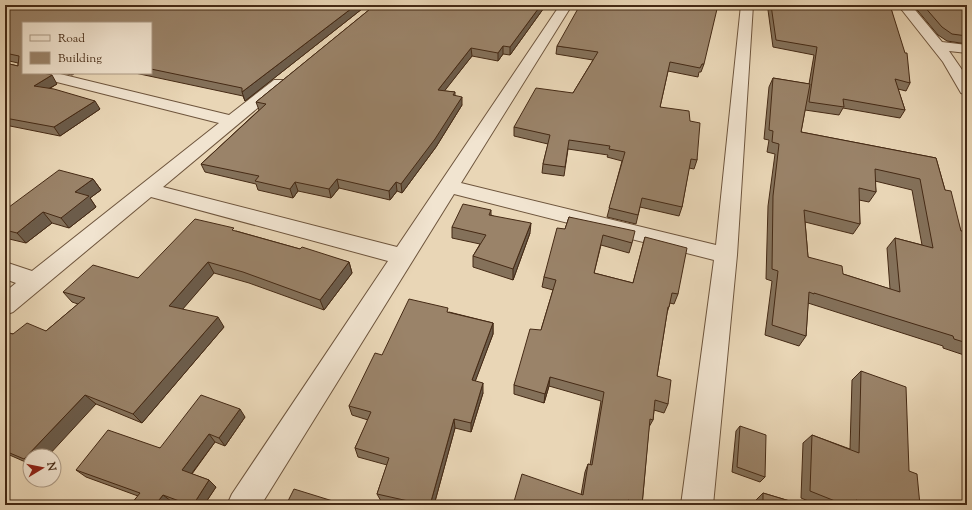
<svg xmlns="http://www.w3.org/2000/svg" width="972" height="510" font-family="'Sorts Mill Goudy',serif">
	<rect width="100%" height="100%" fill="#e9d6b6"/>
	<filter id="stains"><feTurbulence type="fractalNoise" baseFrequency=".005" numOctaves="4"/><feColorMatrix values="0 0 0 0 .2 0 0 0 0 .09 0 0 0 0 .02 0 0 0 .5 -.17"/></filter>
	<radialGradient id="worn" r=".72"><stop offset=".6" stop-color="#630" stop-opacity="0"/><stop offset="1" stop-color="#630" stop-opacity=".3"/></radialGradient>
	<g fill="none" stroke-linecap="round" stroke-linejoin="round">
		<defs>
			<path id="minor" d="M560,5H572L461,183L716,245L741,5H753L737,255L713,505H681L714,260L454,194L261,505H227L232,494L388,261L151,197L13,312L5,315V292L16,283L5,279V262L32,271L219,123L33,76L31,73H56L229,115L274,80H284L287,83L284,86L163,187L397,247Z
				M898,5H911L942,42L967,45V53L949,51L967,77V95L961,93L943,62Z"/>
		</defs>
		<use href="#minor" stroke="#6e553d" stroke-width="2"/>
		<use href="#minor" fill="#f1e4d0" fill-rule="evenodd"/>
	</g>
	<path fill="#84715a" stroke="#452a15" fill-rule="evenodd" d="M5,5H367L245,101L243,96L135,73H151V23H23V73L57,84L49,89L100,109L60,136L5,125V63L18,66V63L5,60Z
		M375,5H546L510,55L503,54L498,61L472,56L444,91L455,92V95L462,105L436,147L402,193L397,191L390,200L339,188L331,198L298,191L293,198L258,190L256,184L205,172L201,164L259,110L256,102Z
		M768,5H890L910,83L906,91L898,89L905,110L900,118L843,108L839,115L805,110L801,132L936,158L945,190L961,231L967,232V356L943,348V346L808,303L806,336L799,346L765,335L772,281L766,279L768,206L775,154L767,152L769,140L764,139L769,87L773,78L809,84L814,55L773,47L768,10ZM875,181L912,190L922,245L895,238L887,248L890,289L843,274L808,257L805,222L853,234L860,224L859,200L869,202L876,192Z
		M894,5H900L898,8Z
		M913,5H967V44L947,41L938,35Z
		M557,46L704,64L701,72H699L698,77L668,71L660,107L690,121L697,160L694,169L689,168L682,207L679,216L640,207L636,224L607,217L622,161L607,157L608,155L568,149L564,176L542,173L543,164L548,144L514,136V127L573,93L593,60L556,54Z
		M62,73H75L72,75Z
		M93,179L101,190L90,198L96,207L69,228L52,223L26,243L5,238V210Z
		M491,210V215L530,233L513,280L473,267V256L480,244L452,238V227Z
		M569,217L632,243L629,253L601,245L594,273L633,283L645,237L678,294L674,304L670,303L667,313L657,376L668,404L664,413L654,410L653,420L649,427L642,505H513L581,495L585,472L588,464L590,465L601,401L549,386L544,403L514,394V385L541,330L553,290L542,287L544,277L565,229Z
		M236,231L300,249L349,262L352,273L324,310L249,283L214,273L182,309L224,327L142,423L96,404L30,456V464L5,453V332L13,334L46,331L78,304L72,302L63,292L138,278Z
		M449,312L493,323V334L475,381L483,393L471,432L455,428L434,505H396L381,501L377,494L387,465L358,457L355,448L368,420L352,415L349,406L382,355Z
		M861,371L920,505H818L801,498L803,443L812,435L850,449L852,380Z
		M245,417L225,446L215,442L192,474L209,480L216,487L204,505H181L171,501L169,505H135L132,503L138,496L86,477L76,470L160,448Z
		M740,426L765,477L760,482L732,472L736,431Z
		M763,493L803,505H754V502Z"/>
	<path fill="#6c5c4a" stroke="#452a15" d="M356,5H367L245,101L242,92Z
		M541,5H546L510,55V47Z
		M503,46V54L498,61V53Z
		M471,48L472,56L439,98L438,90Z
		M70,73H75L72,75Z
		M52,75L57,84L39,94L34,86Z
		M462,97V105L436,147L402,193L401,184Z
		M95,101L100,109L60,136L54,127Z
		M93,179L101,190L90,198L96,207L69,228L61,218L75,192Z
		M337,179L339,188L331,198L329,189Z
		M295,182L298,191L293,198L290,189Z
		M396,182L397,191L390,200L389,191Z
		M43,212L52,223L26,243L17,233Z
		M531,223L530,233L513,280V269Z
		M208,262L214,273L176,317L169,306Z
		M349,262L352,273L324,310L320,300Z
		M218,317L224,327L142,423L133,414Z
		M493,323V334L472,390V380Z
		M550,377L549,386L544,403L545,394Z
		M483,383V393L471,432V423Z
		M85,395L96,404L48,456H30V463L24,459Z
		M240,409L245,417L225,446L219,438Z
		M454,419L455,428L434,505H430Z
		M209,434L215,442L189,477L182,470Z
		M209,480L216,487L204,505H193Z
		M163,495L171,501L169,505H155Z"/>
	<path fill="#9a8369" stroke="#452a15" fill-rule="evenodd" d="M5,5H356L242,92V88L151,69V23H23V73H43L52,75L34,86L54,89L95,101L54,127L5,118V63L18,66L19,56L5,53Z
		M375,5H541L510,47L503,46L498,53L471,48L438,90L455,92L453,95L462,97L435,139L401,184L396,182L389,191L337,179L329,189L295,182L290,189L255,181L259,176L201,164L266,104L256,102Z
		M580,5H717V9L704,64H702L700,68L670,62L660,107L689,111L690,121L700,123L697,160L691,159L682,207L642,198L638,215L609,208L625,152L609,149L610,146L569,140L565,167L543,164L550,135L514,127L536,88L573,93L598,52L557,46Z
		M771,5H890L905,53H907L910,83L895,79L905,110L843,99L844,107L809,102L817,47L776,40Z
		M923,5H967V36L952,34L942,27Z
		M773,78L810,84L801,132L936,158L945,190L951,191L961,231L967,232V343L954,339L953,336L814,293V294L809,292L806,336L772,325L778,271L772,269L773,196L779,144L772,142L773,131L769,130ZM875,169L920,179L933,248L895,238L900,292L843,274L842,266L808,257L804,210L860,224L859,188L876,192Z
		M59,170L93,179L75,192L89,196L61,218L43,212L17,233L5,230V210Z
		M463,204L491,210L489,215L531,223L513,269L473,256L486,235L452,227Z
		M569,217L635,231L632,243L603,235L594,273L633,283L645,237L687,248L678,294L672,293L669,307H668L657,376L671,380L668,404L655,400L653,420L650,419L642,505L628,500V505H513L522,474L583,495L588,464L592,465L604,392L550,377L545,394L514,385L530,329L541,330L556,280L544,277L557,228L565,229Z
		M195,219L234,228L232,230L300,249L302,247L349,262L320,300L243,272L208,262L169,306L218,317L133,414L85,395L24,459L5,451V332L13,334L27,323L46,331L85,298L63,292L93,265L138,278Z
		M409,299L448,308L447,312L493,323L472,380L483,383L471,423L454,419L430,505H426L377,494L389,458L355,448L371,412L349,406L375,353L382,355Z
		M861,371L906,387L909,471L917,474L920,505H870L856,500V505H845L810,491L812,435L859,453Z
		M201,395L240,409L219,438L209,434L182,470L209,480L193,505H190L163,495L155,505H137L132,503L140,493L76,470L108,430L160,448Z
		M740,426L766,435L765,477L737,467Z
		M294,489L336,502L335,505H286Z
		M763,493L803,505H763Z"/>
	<rect width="972" height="510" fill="none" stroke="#e9d6b6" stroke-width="20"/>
	<rect x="6" y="6" width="960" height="498" fill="none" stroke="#452a15" stroke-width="2"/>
	<rect x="10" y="10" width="952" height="490" fill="none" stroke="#452a15"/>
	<rect x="22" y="22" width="130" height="52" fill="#f1e4d0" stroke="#ac9a85"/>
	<rect x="30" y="35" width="20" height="6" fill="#f1e4d0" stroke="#ac9a85"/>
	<text x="58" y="42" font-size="12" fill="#452a15">Road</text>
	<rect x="30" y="52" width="20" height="12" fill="#9a8369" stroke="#ac9a85"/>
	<text x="58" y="62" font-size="12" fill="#452a15">Building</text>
	<g transform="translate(42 468) rotate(80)"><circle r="19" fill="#f1e4d0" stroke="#ac9a85"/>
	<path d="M0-3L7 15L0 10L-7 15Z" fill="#8f2418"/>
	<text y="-6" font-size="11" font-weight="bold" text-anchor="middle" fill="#452a15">N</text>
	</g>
	<rect width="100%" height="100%" filter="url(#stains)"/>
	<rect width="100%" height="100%" fill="url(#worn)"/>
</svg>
